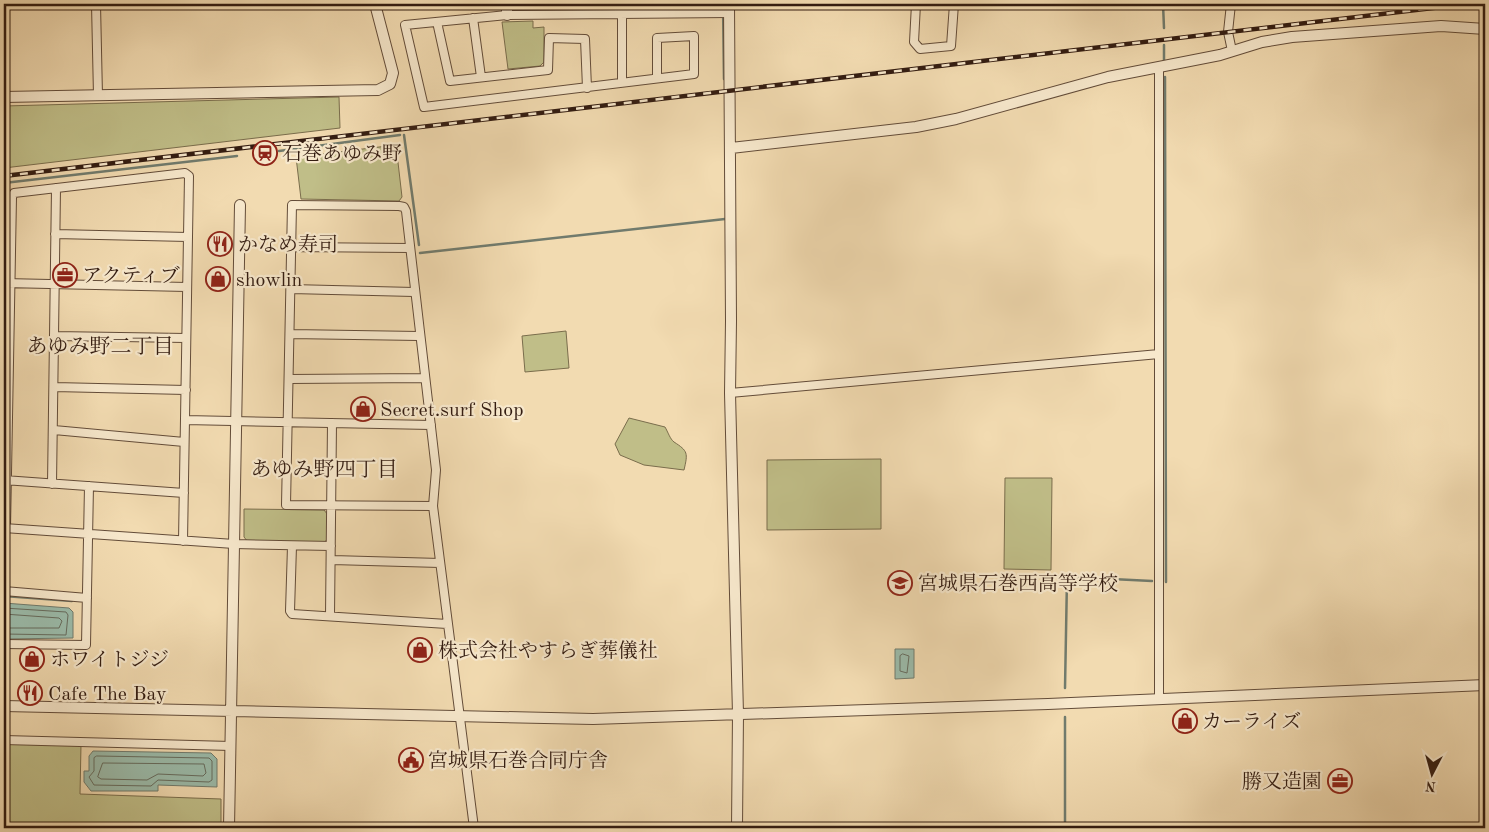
<svg xmlns="http://www.w3.org/2000/svg" width="1489" height="832" font-family="'Old Standard TT','Noto Serif JP',serif">
	<rect width="100%" height="100%" fill="#f2dbb1"/>
	<filter id="stains"><feTurbulence type="fractalNoise" baseFrequency=".004" numOctaves="4"/><feColorMatrix values="0 0 0 0 .2 0 0 0 0 .09 0 0 0 0 .02 0 0 0 .5 -.17"/></filter>
	<radialGradient id="worn" r=".72"><stop offset=".6" stop-color="#630" stop-opacity="0"/><stop offset="1" stop-color="#630" stop-opacity=".3"/></radialGradient>
	<path fill="#c0be88" stroke="#7a6d4c" d="M533,21V28L544,27V62L540,66L508,69L502,22Z
		M339,97L340,128L4,168V106Z
		M396,145L402,197L399,201L301,199L296,157Z
		M566,331L569,368L525,372L522,336Z
		M629,418L665,427C668,432 670,439 674,442C688,451 688,453 684,470L644,465L620,455L615,444Z
		M881,459V529L767,530V460Z
		M1005,478H1052L1051,570L1004,569Z
		M244,509L324,510L328,515V538L324,543L248,542L244,537Z
		M4,743L81,745L80,794L221,799V828H4Z"/>
	<path fill="#9bbbaa" stroke="#717b6d" d="M4,603L69,608L73,612V638L4,639Z
		M895,649H914V678L895,679Z
		M93,751L211,753L217,759V787L158,785V791H91L84,782V771H89V756Z"/>
	<g fill="none" stroke-linecap="round" stroke-linejoin="round">
		<path stroke="#676c5e" stroke-width="1" d="M4,608L66,612L68,615L66,635L4,634
			M4,614L59,618L62,621L59,628H4
			M903,654L909,656L907,673L900,671V656Z
			M97,756L209,758L212,761V780L209,782L158,780L151,786L94,785L89,777L94,771V758Z
			M103,763L204,764L206,773L203,776L158,774L147,780L101,779L98,777Z"/>
		<path stroke="#717b6d" stroke-width="2.5" d="M723,4L724,79
			M1163,4L1164,28
			M1164,45V62
			M1165,77L1166,582
			M404,135L419,245
			M279,151L400,135
			M4,183L237,156
			M420,253L725,219
			M4,596L72,601
			M1065,688L1067,578L1071,577L1152,581
			M1065,828V717"/>
		<defs>
			<path id="minor" d="M96,4L98,96
				M916,4L914,42L920,49L951,46L954,4
				M1231,4L1228,32L1232,51
				M473,18L481,77
				M437,22L450,81L548,70L549,38L585,39L587,88
				M1159,68V698
				M657,78V38L694,36V74L424,107L405,25L507,15L729,13
				M622,82V13
				M55,234L188,237
				M291,247L410,248
				M4,283L187,287
				M291,289L414,292
				M290,334L419,336
				M54,336L186,338
				M289,379L425,378
				M54,387L186,390
				M730,393L1159,354
				M185,420L431,425
				M54,430L184,442
				M4,480L184,493
				M52,484L56,188
				M433,506L286,505L292,205L399,206L404,207L406,211L436,470L433,506L474,828
				M4,528L234,544L331,546
				M6,528L12,197L14,193L185,173L189,176L183,541
				M292,546L290,611L292,614L447,624
				M332,560L440,563
				M4,591L87,598
				M330,616L332,423
				M4,644L86,645L89,486
				M4,740L231,746"/>
			<path id="tertiary" d="M729,4L731,321L730,393L738,714L737,828
				M507,15V4
				M4,97L378,90L390,84L393,73L375,4
				M731,148L916,127L956,119L1108,77L1220,55L1262,42L1292,37L1441,26L1485,29
				M4,706L593,719L1048,704L1485,685
				M229,828L240,205"/>
			<path id="secondary" d="M1485,4V5"/>
		</defs>
		<use href="#minor" stroke="#634c39" stroke-width="10"/>
		<use href="#tertiary" stroke="#634c39" stroke-width="12"/>
		<use href="#secondary" stroke="#331c11" stroke-width="14"/>
		<use href="#minor" stroke="#f7e8cc" stroke-width="8"/>
		<use href="#tertiary" stroke="#f7e8cc" stroke-width="10"/>
		<use href="#secondary" stroke="#f7e8cc" stroke-width="11"/>
		<defs>
			<path id="rail" d="M4,176L1467,4"/>
		</defs>
		<use href="#rail" stroke="#331c11" stroke-width="4.5"/>
		<use href="#rail" stroke="#f7e8cc" stroke-width="2.5" stroke-dasharray="8" stroke-linecap="butt"/>
	</g>
	<defs>
		<symbol id="station-ring" viewBox="-11 -11 22 22"><circle r="9.5" fill="#f7e8cc" stroke="#8f2418" stroke-width="1.5"/><path d="M-3-6H3Q5-6 5-4V2Q5 4 3 4L4.5 6H3L1.5 4h-3L-3 6H-4.5L-3 4Q-5 4-5 2V-4Q-5-6-3-6ZM-3.5-4v3h7v-3ZM-3.5 1v1.5H-2V1ZM2 1v1.5H3.5V1Z" fill="#8f2418"/></symbol>
		<symbol id="restaurant-ring" viewBox="-11 -11 22 22"><circle r="9.5" fill="#f7e8cc" stroke="#8f2418" stroke-width="1.5"/><path d="M-5-6h1v4h1v-4h1v4h1v-4h1v5L-1.5 .5V6h-2V.5L-5-1ZM5-6V6H3V1.5H1.5Q1.5-4 5-6Z" fill="#8f2418"/></symbol>
		<symbol id="office-ring" viewBox="-11 -11 22 22"><circle r="9.5" fill="#f7e8cc" stroke="#8f2418" stroke-width="1.5"/><path d="M-6-3h4V-5.5h4V-3h4V5H-6ZM-1-4.5V-3h2v-1.5ZM-6 0V1H6V0Z" fill="#8f2418"/></symbol>
		<symbol id="shop-ring" viewBox="-11 -11 22 22"><circle r="9.5" fill="#f7e8cc" stroke="#8f2418" stroke-width="1.5"/><path d="M-5-2.5h2.3a2.7 3.5 0 0 1 5.4 0H5L5.5 6h-11ZM-1.5-2.5h3a1.5 2.3 0 0 0-3 0Z" fill="#8f2418"/></symbol>
		<symbol id="school-ring" viewBox="-11 -11 22 22"><circle r="9.5" fill="#f7e8cc" stroke="#8f2418" stroke-width="1.5"/><path d="M0-5L7-2L0 1L-7-2ZM-4 1L0 2.5L4 1V4Q0 6-4 4Z" fill="#8f2418"/></symbol>
		<symbol id="civic-ring" viewBox="-11 -11 22 22"><circle r="9.5" fill="#f7e8cc" stroke="#8f2418" stroke-width="1.5"/><path d="M-.6-6.5H3V-4.5H.6V-3L4-1V1h2V6H-6V1h2V-1L-.6-3ZM-1.2 2.5V6h2.4V2.5Z" fill="#8f2418"/></symbol>
	</defs>
	<g fill-rule="evenodd">
		<use href="#station-ring" x="251" y="139" width="28" height="28"/>
		<use href="#restaurant-ring" x="206" y="230" width="28" height="28"/>
		<use href="#office-ring" x="51" y="261" width="28" height="28"/>
		<use href="#shop-ring" x="204" y="265" width="28" height="28"/>
		<use href="#shop-ring" x="349" y="395" width="28" height="28"/>
		<use href="#school-ring" x="886" y="569" width="28" height="28"/>
		<use href="#shop-ring" x="406" y="636" width="28" height="28"/>
		<use href="#shop-ring" x="18" y="645" width="28" height="28"/>
		<use href="#restaurant-ring" x="16" y="679" width="28" height="28"/>
		<use href="#shop-ring" x="1171" y="707" width="28" height="28"/>
		<use href="#civic-ring" x="397" y="746" width="28" height="28"/>
		<use href="#office-ring" x="1326" y="767" width="28" height="28"/>
	</g>
	<g text-anchor="middle" stroke-width="4.5" stroke-linejoin="round" paint-order="stroke">
		<g font-size="20" fill="#331c11" stroke="#f7e8cc" text-anchor="start">
			<text x="282" y="160">石巻あゆみ野</text>
			<text x="238" y="251">かなめ寿司</text>
			<text x="82" y="282">アクティブ</text>
			<text x="236" y="286">showlin</text>
			<text x="380" y="416">Secret.surf Shop</text>
			<text x="918" y="590">宮城県石巻西高等学校</text>
			<text x="438" y="657">株式会社やすらぎ葬儀社</text>
			<text x="50" y="666">ホワイトジジ</text>
			<text x="48" y="700">Cafe The Bay</text>
			<text x="1202" y="728">カーライズ</text>
			<text x="428" y="767">宮城県石巻合同庁舎</text>
			<text x="1322" y="788" text-anchor="end">勝又造園</text>
		</g>
		<g font-size="21" fill="#331c11" stroke="#f7e8cc">
			<text x="100" y="353">あゆみ野二丁目</text>
			<text x="324" y="476">あゆみ野四丁目</text>
		</g>
	</g>
	<rect width="1489" height="832" fill="none" stroke="#f2dbb1" stroke-width="20"/>
	<rect x="5" y="5" width="1479" height="822" fill="none" stroke="#331c11" stroke-width="2.5"/>
	<rect x="10" y="10" width="1469" height="812" fill="none" stroke="#331c11"/>
	<g transform="translate(1432 774) rotate(186)" stroke="#f7e8cc" stroke-width="4" paint-order="stroke">
	<path d="M0-4L9 19L0 12L-9 19Z" fill="#331c11"/>
	<text y="-8" font-size="14" font-weight="bold" text-anchor="middle" fill="#331c11">N</text>
	</g>
	<rect width="100%" height="100%" filter="url(#stains)"/>
	<rect width="100%" height="100%" fill="url(#worn)"/>
</svg>
